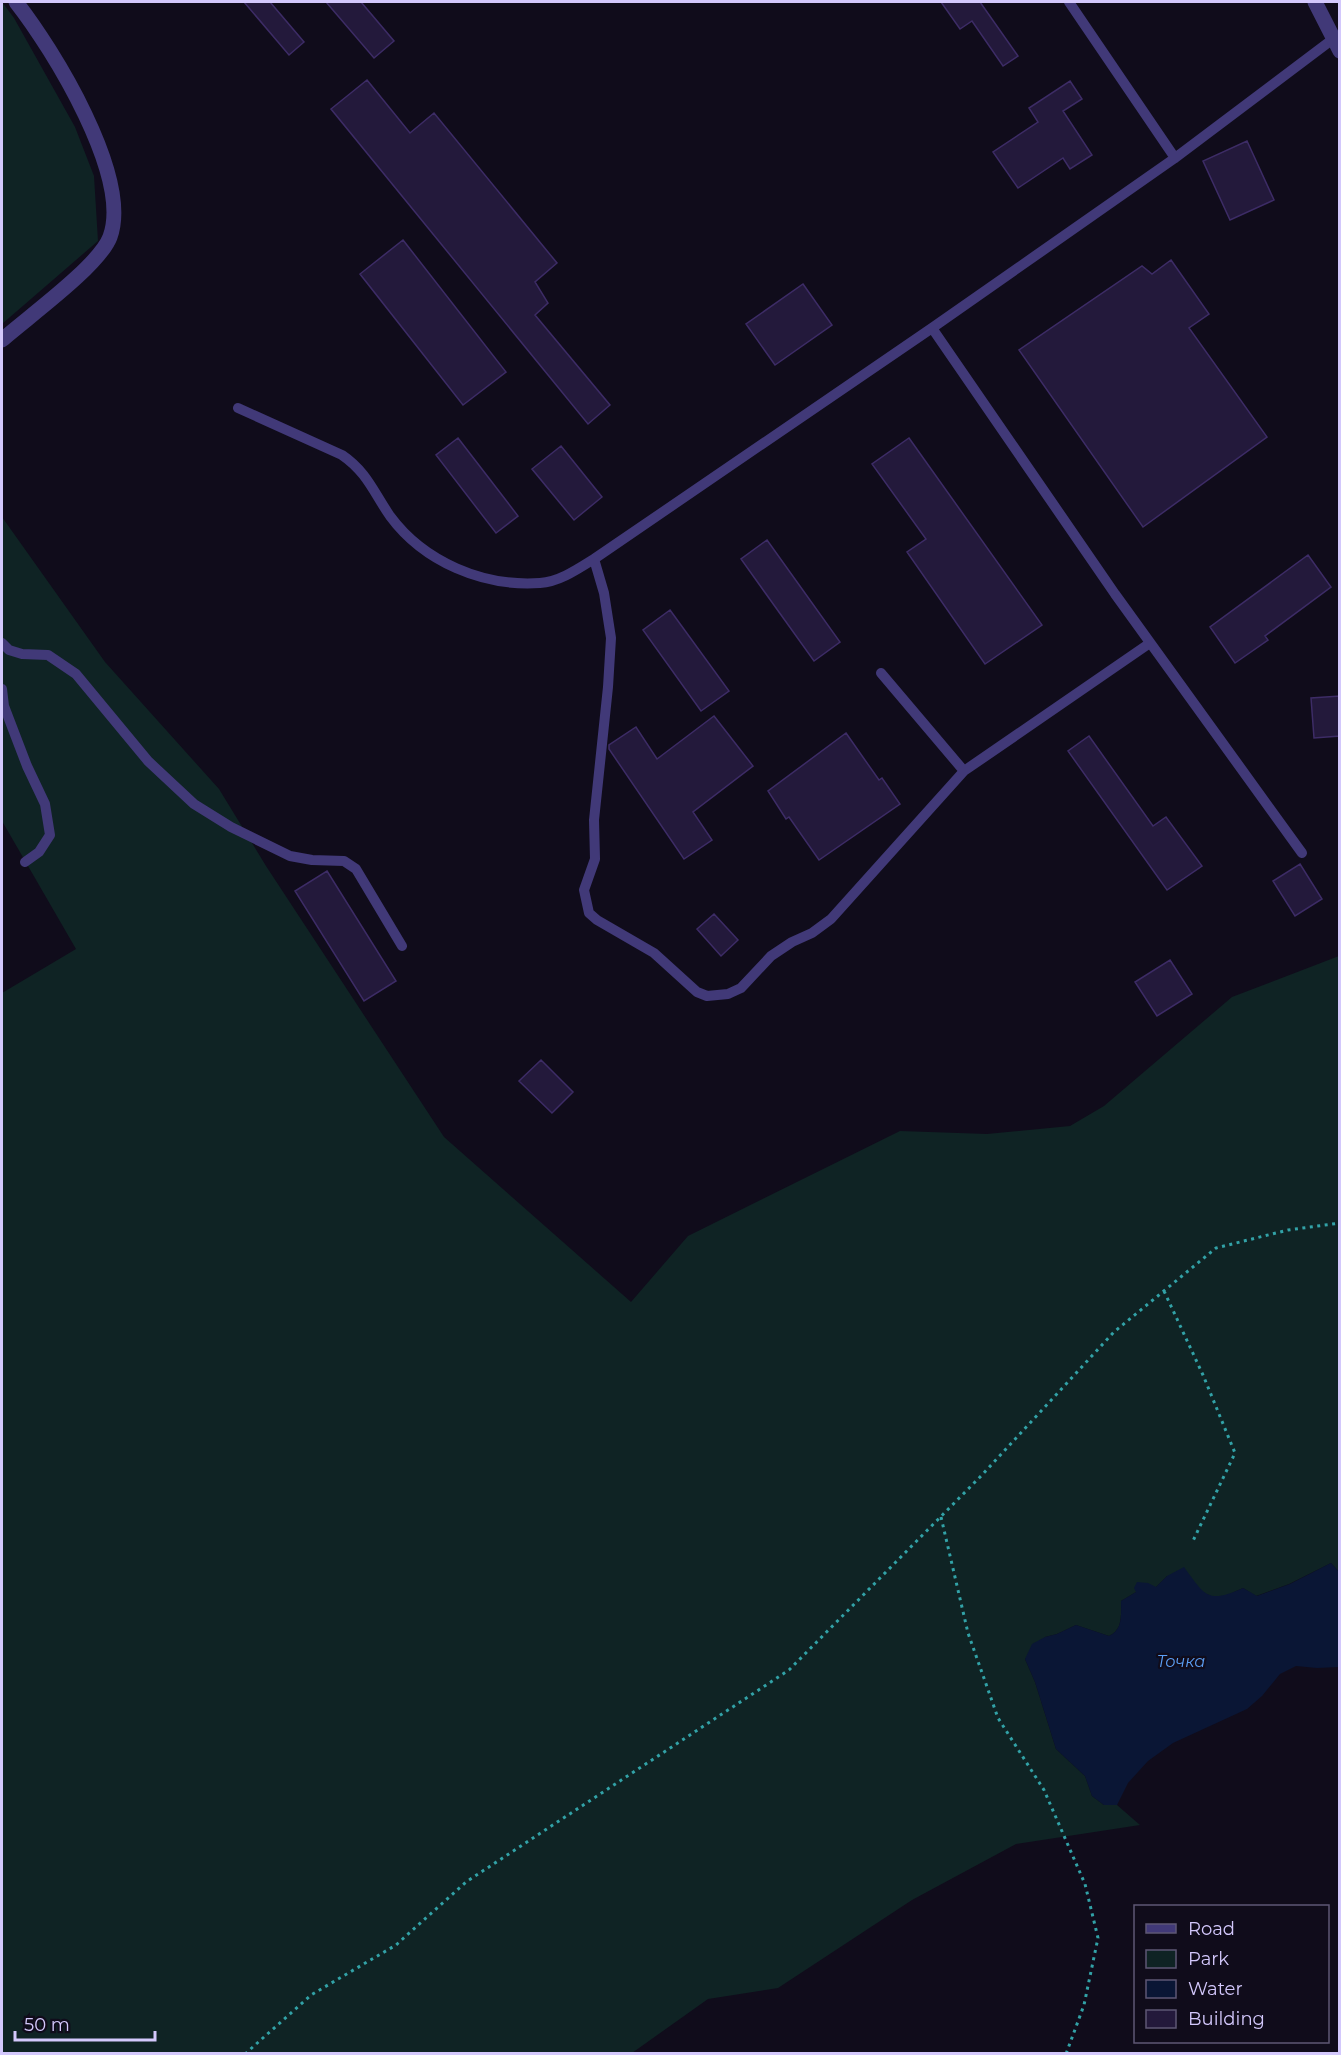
<svg xmlns="http://www.w3.org/2000/svg" width="1341" height="2055" font-family="Montserrat,sans-serif">
	<rect width="100%" height="100%" fill="#100c1b"/>
	<path fill="#0f2324" d="M2,2L14,18L75,127L94,176L98,241L2,324Z
		M2,517L105,662L219,789L266,866L444,1137L631,1302L688,1236L900,1131L987,1134L1070,1126L1104,1106L1232,997L1339,956V1572L1331,1563L1289,1584L1256,1596L1243,1588L1223,1597L1211,1596L1167,1576L1156,1587L1136,1592L1121,1601C1121,1615 1123,1630 1109,1636L1076,1625L1057,1634L1045,1637L1025,1659L1035,1682L1056,1749L1085,1776L1092,1796L1104,1805H1117L1140,1825L1016,1844L912,1900L778,1988L708,1999L632,2053H2V993L76,949L2,821Z"/>
	<path fill="#0a1635" d="M1331,1563L1339,1572V1667L1317,1668L1296,1666L1280,1674L1262,1696L1247,1709L1173,1743L1148,1761L1128,1783L1117,1805H1104L1092,1796L1085,1776L1056,1749L1035,1682L1025,1659L1032,1644L1045,1637L1057,1634L1076,1625L1109,1636C1123,1630 1121,1615 1121,1601L1136,1592L1134,1588L1137,1582L1148,1583L1156,1587L1167,1576L1184,1567C1205,1596 1208,1604 1243,1588L1257,1596L1290,1584Z"/>
	<path fill="#23193b" stroke="#3d2c66" stroke-width="1.5" d="M244,2H270L304,42L289,55Z
		M326,2H361L394,41L374,58Z
		M941,2H980L1018,56L1003,66L972,21L960,29Z
		M367,80L410,133L434,113L557,263L535,282L548,303L535,315L610,405L588,424L331,109Z
		M1070,81L1082,99L1063,111L1092,155L1070,169L1063,158L1018,188L993,152L1038,122L1029,108Z
		M1247,141L1274,200L1230,220L1203,161Z
		M403,240L506,372L463,405L360,274Z
		M1171,260L1209,314L1189,328L1267,437L1143,527L1019,350L1142,266L1152,274Z
		M803,284L832,325L775,365L746,324Z
		M458,438L518,516L496,533L436,455Z
		M909,438L1042,625L985,664L907,552L926,539L872,464Z
		M561,446L602,497L574,520L532,469Z
		M767,540L840,642L814,661L741,559Z
		M1308,555L1331,587L1265,636L1268,640L1235,663L1210,627Z
		M670,610L729,691L701,711L643,630Z
		M1340,696V736L1314,738L1311,698Z
		M714,716L753,766L693,812L712,840L684,859L609,749V745L636,727L657,759Z
		M846,733L879,780L882,778L900,804L819,860L789,817L786,819L768,791Z
		M1089,736L1153,826L1166,817L1202,866L1167,890L1068,751Z
		M1300,864L1322,899L1295,916L1273,881Z
		M327,871L396,981L364,1001L295,891Z
		M714,914L738,940L721,956L697,929Z
		M1170,960L1192,994L1157,1016L1135,982Z
		M541,1060L573,1092L552,1113L519,1081Z"/>
	<g fill="none" stroke-linecap="round" stroke-linejoin="round">
		<path stroke="#32a2a7" stroke-width="3" stroke-dasharray="3 4.5" stroke-linecap="butt" d="M1164,1291L1203,1375L1235,1453L1192,1543
			M941,1517L968,1633L998,1718L1044,1790L1085,1884L1098,1938L1084,2005L1066,2054
			M245,2054L311,1995L396,1945L466,1882L789,1670L982,1475L1114,1332L1216,1248L1288,1230L1340,1223"/>
		<path stroke="#413978" stroke-width="10" d="M1069,2L1175,158
			M932,328L1115,594L1302,853
			M238,408L342,455C367,472 374,493 390,516C424,562 483,587 540,583C559,582 578,569 594,559L932,328L1175,158L1333,39
			M594,559L604,593L611,638L608,687L594,820L595,859L584,890L589,913L597,920L654,953L697,992L707,996L728,994L741,988L771,956L792,942L812,933L831,919L964,771L1150,643
			M2,643L9,650L22,654L48,655L76,674L148,761L194,804L231,827L290,856L312,860L344,861L356,869L402,946
			M881,673L964,771
			M2,689L4,706L27,766L45,804L50,835L39,852L25,862"/>
		<path stroke="#413978" stroke-width="15" d="M2,340C28,317 99,266 110,237C132,177 53,49 16,2"/>
		<path stroke="#413978" stroke-width="15" d="M1315,2L1340,51"/>
	</g>
	<g text-anchor="middle" stroke-width="4.5" stroke-linejoin="round" paint-order="stroke">
		<g font-size="16" font-style="italic" fill="#5ca0f7" stroke="#100c1b">
			<text x="1181" y="1667">Точка</text>
		</g>
	</g>
	<rect width="1341" height="2055" fill="none" stroke="#d3c8fc" stroke-width="6"/>
	<rect x="1134" y="1905" width="195" height="138" fill="#100c1b" stroke="#5e5775" stroke-width="1.5"/>
	<rect x="1146" y="1924" width="30" height="9" fill="#413978" stroke="#5e5775" stroke-width="1.5"/>
	<text x="1188" y="1935" font-size="18" fill="#d3c8fc">Road</text>
	<rect x="1146" y="1950" width="30" height="18" fill="#0f2324" stroke="#5e5775" stroke-width="1.5"/>
	<text x="1188" y="1965" font-size="18" fill="#d3c8fc">Park</text>
	<rect x="1146" y="1980" width="30" height="18" fill="#0a1635" stroke="#5e5775" stroke-width="1.5"/>
	<text x="1188" y="1995" font-size="18" fill="#d3c8fc">Water</text>
	<rect x="1146" y="2010" width="30" height="18" fill="#23193b" stroke="#5e5775" stroke-width="1.5"/>
	<text x="1188" y="2025" font-size="18" fill="#d3c8fc">Building</text>
	<path d="M15 2031v9h140v-9" fill="none" stroke="#d3c8fc" stroke-width="3"/>
	<text x="24" y="2031" font-size="18" fill="#d3c8fc" stroke="#100c1b" stroke-width="4.5" paint-order="stroke">50 m</text>
</svg>
